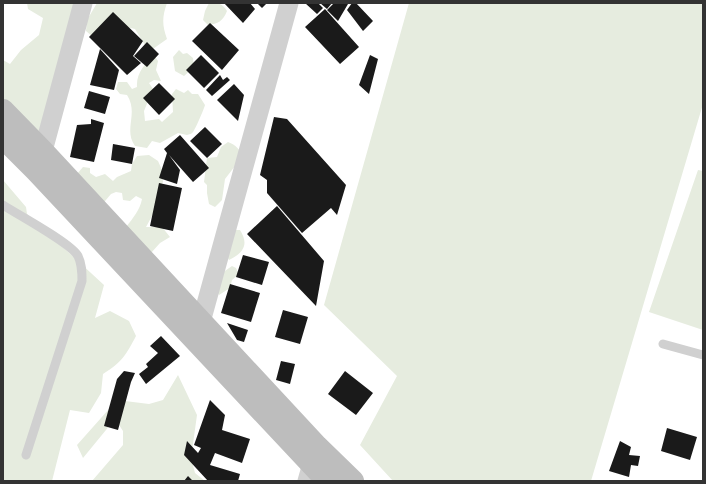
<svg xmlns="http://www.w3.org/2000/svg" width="706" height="484" font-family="'Roboto Condensed',sans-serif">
	<rect width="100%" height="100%" fill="#fff"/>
	<path fill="#e6ecdf" d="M27,3H78L45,137L3,107V60L10,64L21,50L39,35L43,18L28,9Z
		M97,3H167C162,17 162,25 167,39L150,51C144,45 140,37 135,29L126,27L93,37L86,31L87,20Z
		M209,3C219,3 222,3 227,11C223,21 218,24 208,25L203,20L205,11Z
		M409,3H703V104L591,481H393L360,445L397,376L324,305Z
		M179,50L183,54L187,53L193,58L194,67L184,76L175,71L173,57Z
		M154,55L158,61L156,70L161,81L154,80L149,83L153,89L144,111L145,121L159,119L162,122L173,112L172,94L176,89L184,93L188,90L192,94H198L205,105C204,109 195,130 193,132C192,134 189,134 187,135L178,133L160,143L152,141L147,148L135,146C123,129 139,114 127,95L120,94L116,89L118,82H127L132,89L137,87C136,73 145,64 154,55Z
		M228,142C236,145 240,149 242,157L225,179L222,200L215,207L209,204L207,193V185L204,182L207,158L217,157L221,147Z
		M149,155L158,161L162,170L163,182L158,192V205L146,227H162L170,237L160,243L151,253L126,227C133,218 140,210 142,199L136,196L130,201L123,200L122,193L116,192L111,194L100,207L77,174L83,167L90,168V173L96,177L105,174L113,181L117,177L131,171L132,164L137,156Z
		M698,170L703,171V330L649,312Z
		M3,180L26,207L27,214L104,285L95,318L110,311L129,321L136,336C126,355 122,362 103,374L101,393L89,413L70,410L52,481H3Z
		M233,230H240C249,244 244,253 229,260L225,252Z
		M232,266L236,268L239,274L232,280L230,288L219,295L215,288L222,273Z
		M178,375L197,415L191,458L195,473L205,481H92L123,445V431L115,419L83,458L77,445L117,400L149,404L163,400Z"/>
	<path fill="#1a1a1a" d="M224,3H250L255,9L243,23Z
		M257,3H267L262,8Z
		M305,3H318L323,8L317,14Z
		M320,3H332L327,9Z
		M334,3H347L348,4L338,21L327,10Z
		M352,3H356L373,21L363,31L347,10Z
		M325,9L359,47L340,64L305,27Z
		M113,12L143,41L133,56L141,63L127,75L89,37Z
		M210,23L239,50L222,70L192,41Z
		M147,42L159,54L147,67L134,56Z
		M100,49L119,70L114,90L90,85Z
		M201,55L219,73L204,88L186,70Z
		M370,55L378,59L369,94L359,85Z
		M220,75L223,80L227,77L230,80L212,96L206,90Z
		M159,83L175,99L159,115L143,98Z
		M234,84L244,95L238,121L217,100Z
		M89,91L110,97L105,114L84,108Z
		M274,117L287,119L346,185L337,215L331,208L302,233L267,193V180L260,175Z
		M91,119L104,123L94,162L70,157L77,125L91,124Z
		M205,127L222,144L207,158L190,141Z
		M180,135L209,168L193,182L169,155L180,170L177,184L159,178L167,153L164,149Z
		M113,144L135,148L132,164L111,160Z
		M159,183L182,188L173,231L150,226Z
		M277,206L324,261L316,306L247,234Z
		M243,255L269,262L262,285L236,277Z
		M230,284L260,293L251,322L221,313Z
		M283,310L308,317L300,344L275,337Z
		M227,323L248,330L244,342L237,340Z
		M161,336L180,356L146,384L139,374L148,367L146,364L158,353L150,346Z
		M281,361L295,364L290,384L276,380Z
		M124,371L135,373L131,382L118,430L104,426L117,379Z
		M345,371L373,393L356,415L328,394Z
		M210,400L225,415L222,430L250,439L242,463L215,453L210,465L240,474L238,481H208L184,455L187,441L198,453L201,448L194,445Z
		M667,428L697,437L690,460L661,451Z
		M620,441L631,447L629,455L640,456L638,466L631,465L629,477L609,471Z
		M188,476L193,481H184Z"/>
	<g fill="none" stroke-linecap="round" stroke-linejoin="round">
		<path stroke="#d0d0d0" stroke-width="9" d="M3,205C18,215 71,243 78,256C82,264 82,272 82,281L26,455
			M663,344L703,355"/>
		<path stroke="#d0d0d0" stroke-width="19" d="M38,163L43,151L83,3
			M198,333L289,3
			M307,481L315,453"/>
		<path stroke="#bdbdbd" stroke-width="22" d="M3,110L43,151L317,446L353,481
			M3,138L36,171L327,481"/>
	</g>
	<rect width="706" height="484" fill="none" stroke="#333333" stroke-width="8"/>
</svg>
